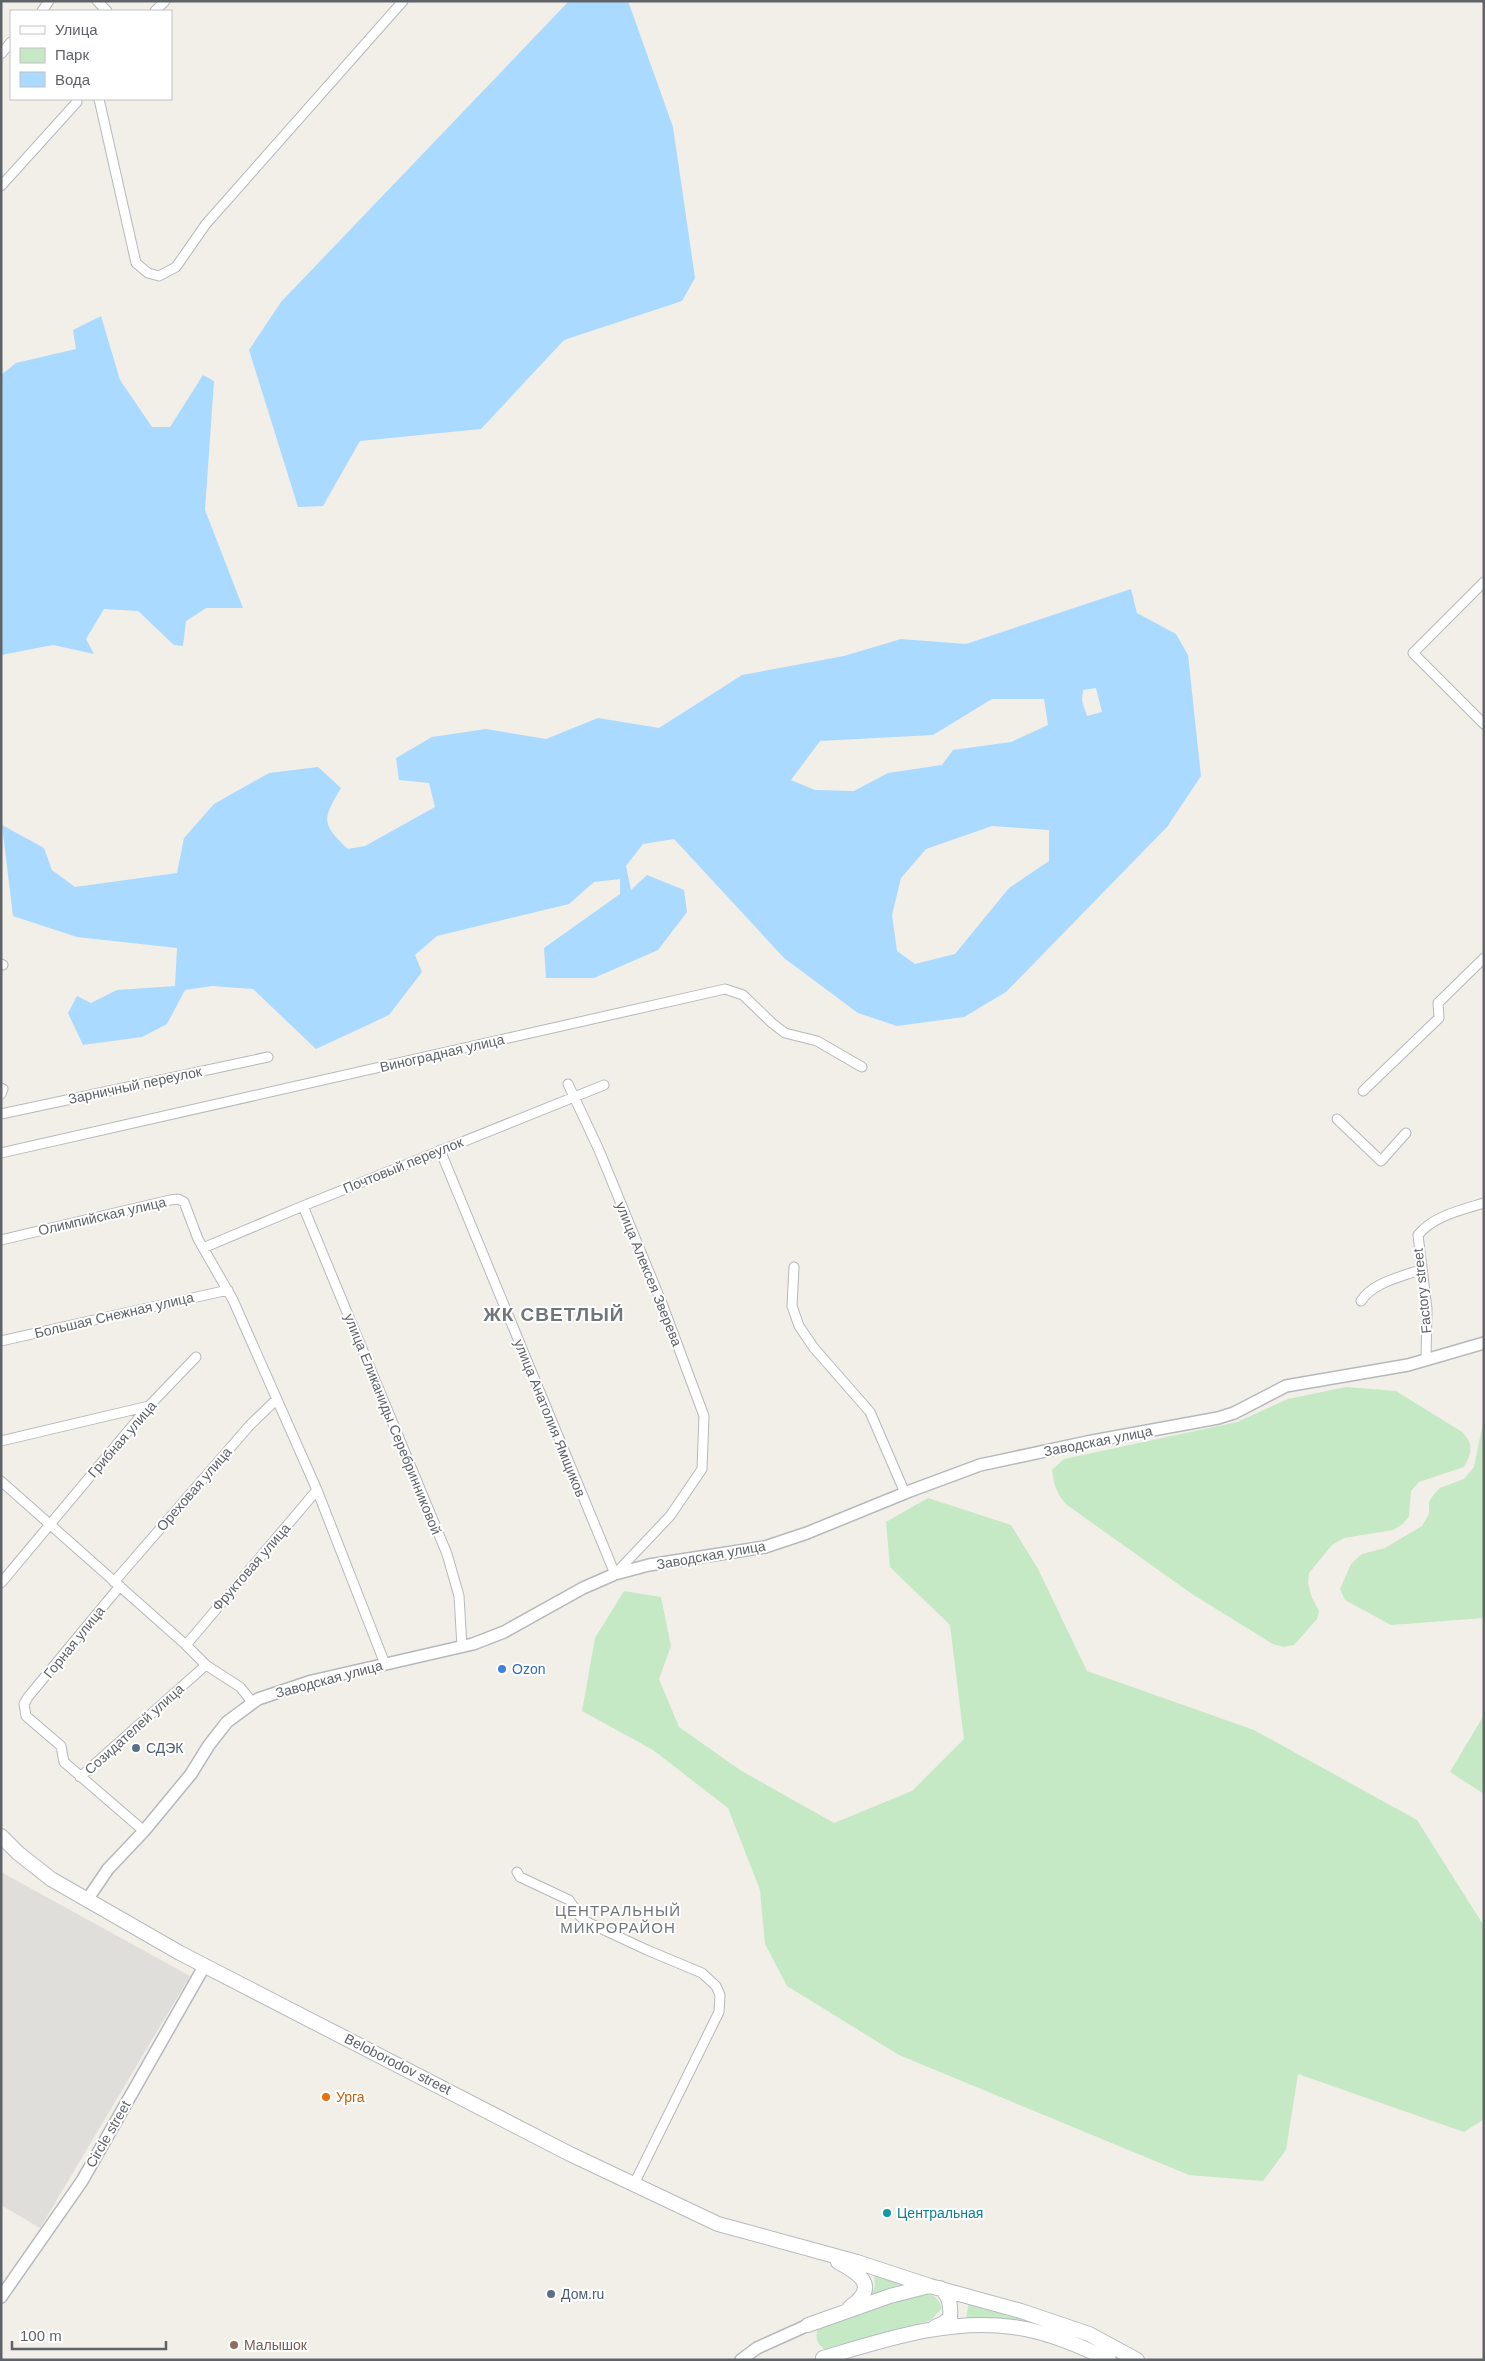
<svg xmlns="http://www.w3.org/2000/svg" width="1485" height="2361" font-family="Helvetica,sans-serif">
	<rect width="100%" height="100%" fill="#f1efe8"/>
	<path fill="#e0deda" d="M1,1872L190,1976L40,2228L1,2205Z"/>
	<path fill="#c5e8c5" d="M1346,1387L1396,1391L1462,1432C1474,1444 1472,1453 1464,1467L1419,1482L1411,1491L1409,1516L1403,1524L1393,1530L1344,1538L1332,1545L1309,1573L1308,1583L1312,1598L1319,1611L1317,1619L1294,1645L1284,1647L1273,1644L1192,1594L1067,1505C1057,1495 1054,1485 1052,1470L1064,1459L1237,1422L1288,1399Z
		M1484,1418V1618L1391,1625L1345,1600L1340,1589L1351,1564L1362,1554L1385,1548L1422,1526L1429,1514V1502L1434,1494L1440,1488L1464,1479L1474,1467Z
		M928,1498L1011,1525L1038,1569L1087,1671L1254,1730L1417,1820L1484,1926V2119L1464,2132L1298,2074L1286,2150L1263,2181L1189,2175L899,2055L787,1986L765,1944L760,1890L728,1808L653,1750L582,1711L595,1638L624,1591L661,1597L671,1646L659,1679L679,1727L740,1770L834,1823L912,1791L964,1739L950,1625L890,1567L886,1522Z
		M1484,1715V1794L1450,1772Z
		M874,2271L911,2281L870,2296L875,2287Z
		M920,2293C933,2294 937,2296 942,2308L931,2320L827,2351C816,2344 815,2339 818,2326Z
		M969,2299L1087,2339L1085,2342L966,2319Z"/>
	<path fill="#aadaff" fill-rule="evenodd" d="M569,1H628L673,127L695,278L682,301L564,340L481,429L360,441L323,506L298,507L249,350L281,302Z
		M101,316L120,380L152,427H170L203,375L214,381L205,510L243,608H206L186,621L183,646L174,645L138,611L104,609L86,639L94,654L53,645L1,655V375L16,363L76,349L73,330Z
		M1131,589L1137,613L1176,634L1188,655L1201,776L1167,827L1006,992L964,1017L897,1026L858,1013L784,958L674,839L643,844L626,866L631,890L647,875L684,890L687,912L658,950L594,978H546L544,948L620,894V879L594,882L569,904L437,936L415,955L422,972L389,1015L316,1049L253,989L212,986L185,990L167,1024L142,1037L83,1045L68,1013L77,996L91,1003L117,990L175,986L177,948L77,937L13,916L2,825L44,848L52,870L75,887L177,873L184,838L214,804L269,773L318,767L341,788C323,819 320,823 348,849L365,846L435,807L429,783L399,780L396,758L432,737L486,729L546,739L598,718L659,728L742,675L844,656L901,639L966,644ZM1096,688L1102,712L1087,716L1082,701L1083,690ZM992,699H1044L1048,725L1011,742L953,750L942,765L888,773L854,791L815,790L791,780L820,741L933,735ZM992,826L1049,830V861L1009,888L955,954L915,964L897,951L892,915L901,878L926,849Z"/>
	<g fill="none" stroke-linecap="round" stroke-linejoin="round">
		<defs>
			<path id="minor" d="M97,1L107,11
				M42,11L49,1
				M155,11L165,1
				M1,54L11,42
				M99,99L136,263L148,273L159,276L176,267L206,224L403,1
				M1,186L77,102
				M1484,582L1413,653L1484,724
				M1,964L3,965
				M1,1088L3,1089L1,1094
				M1363,1091L1439,1018L1438,1003L1484,958
				M1,1114L268,1057
				M1337,1119L1381,1161L1406,1133
				M440,1150L615,1574L670,1516L702,1469L704,1416L663,1306L599,1150L568,1084
				M1,1153L725,989L743,995L772,1023L785,1033L817,1041L862,1067
				M303,1206L447,1554L459,1596L462,1647
				M1,1240L170,1200L178,1199L184,1202L198,1239L233,1300L317,1490L385,1664
				M203,1248L303,1206L604,1085
				M794,1267L792,1306L799,1326L814,1348L870,1412L905,1493
				M1361,1301C1373,1282 1402,1277 1422,1269
				M1,1341L228,1290
				M1426,1360L1427,1309L1418,1235C1433,1216 1461,1210 1484,1203
				M1,1441L149,1406
				M1,1481L186,1645L206,1665L240,1687L253,1703
				M114,1582L250,1425L277,1399
				M1,1583L149,1406L196,1357
				M120,1586L28,1697L24,1704L26,1716L61,1746L64,1762L144,1831
				M186,1645L317,1490
				M80,1777L206,1665
				M517,1872L520,1877L569,1900L579,1915L587,1922L647,1950L702,1973L716,1986L720,1995L719,2012L634,2184"/>
			<path id="tertiary" d="M87,1900L108,1869L144,1831L191,1774L209,1745L227,1722L258,1699L312,1681L473,1644L504,1632L583,1588L615,1574L649,1565L765,1547L807,1533L910,1491L980,1465L1087,1442L1218,1418L1234,1413L1286,1386L1408,1365L1484,1343
				M1,2297L82,2181L205,1965
				M741,2360L757,2348L808,2325"/>
			<path id="secondary" d="M1,1836L18,1853L51,1879L180,1953L570,2154L718,2224L857,2262L930,2286L1021,2311L1089,2334L1137,2360
				M838,2262C861,2274 879,2287 850,2307
				M808,2325L890,2296L929,2286
				M935,2327L944,2323L950,2318C951,2306 950,2296 940,2288
				M823,2358C884,2340 948,2318 1013,2327C1046,2331 1079,2345 1109,2360"/>
		</defs>
		<use href="#minor" stroke="#b5b8bc" stroke-width="11"/>
		<use href="#tertiary" stroke="#b5b8bc" stroke-width="14"/>
		<use href="#secondary" stroke="#b6babf" stroke-width="16"/>
		<use href="#minor" stroke="#fff" stroke-width="9"/>
		<use href="#tertiary" stroke="#fff" stroke-width="11"/>
		<use href="#secondary" stroke="#fff" stroke-width="14"/>
	</g>
	<circle fill="#3f7fe0" stroke="#fff" stroke-width="2" cx="502" cy="1669" r="5"/>
	<g fill="#5c6f8a" stroke="#fff" stroke-width="2">
		<circle cx="136" cy="1748" r="5"/>
		<circle cx="551" cy="2294" r="5"/>
	</g>
	<circle fill="#e8710a" stroke="#fff" stroke-width="2" cx="326" cy="2097" r="5"/>
	<circle fill="#0f9aa8" stroke="#fff" stroke-width="2" cx="887" cy="2213" r="5"/>
	<circle fill="#8d6e63" stroke="#fff" stroke-width="2" cx="234" cy="2345" r="5"/>
	<g text-anchor="middle" stroke-width="4" stroke-linejoin="round" paint-order="stroke">
		<g font-size="14" fill="#5f6368" stroke="#fff">
			<text transform="translate(442 1053) rotate(-13)" y="5">Виноградная улица</text>
			<text transform="translate(135 1085) rotate(-12)" y="5">Зарничный переулок</text>
			<text transform="translate(403 1165) rotate(-22)" y="5">Почтовый переулок</text>
			<text transform="translate(102 1216) rotate(-13)" y="5">Олимпийская улица</text>
			<text transform="translate(649 1274) rotate(68)" y="5">улица Алексея Зверева</text>
			<text transform="translate(1422 1291) rotate(-96)" y="5">Factory street</text>
			<text transform="translate(114 1315) rotate(-13)" y="5">Большая Снежная улица</text>
			<text transform="translate(550 1418) rotate(68)" y="5">улица Анатолия Ямщиков</text>
			<text transform="translate(393 1424) rotate(68)" y="5">улица Еликаниды Серебринниковой</text>
			<text transform="translate(122 1439) rotate(-49)" y="5">Грибная улица</text>
			<text transform="translate(1098 1441) rotate(-11)" y="5">Заводская улица</text>
			<text transform="translate(194 1489) rotate(-49)" y="5">Ореховая улица</text>
			<text transform="translate(711 1555) rotate(-10)" y="5">Заводская улица</text>
			<text transform="translate(251 1567) rotate(-49)" y="5">Фруктовая улица</text>
			<text transform="translate(74 1642) rotate(-51)" y="5">Горная улица</text>
			<text transform="translate(329 1679) rotate(-15)" y="5">Заводская улица</text>
			<text transform="translate(134 1729) rotate(-42)" y="5">Созидателей улица</text>
			<text transform="translate(398 2064) rotate(27)" y="5">Beloborodov street</text>
			<text transform="translate(108 2134) rotate(-60)" y="5">Circle street</text>
		</g>
		<g font-size="14" fill="#366cbe" stroke="#fff" text-anchor="start">
			<text x="512" y="1674">Ozon</text>
		</g>
		<g font-size="14" fill="#4e5e75" stroke="#fff" text-anchor="start">
			<text x="146" y="1753">СДЭК</text>
			<text x="561" y="2299">Дом.ru</text>
		</g>
		<g font-size="14" fill="#c56008" stroke="#fff" text-anchor="start">
			<text x="336" y="2102">Урга</text>
		</g>
		<g font-size="14" fill="#0d838f" stroke="#fff" text-anchor="start">
			<text x="897" y="2218">Центральная</text>
		</g>
		<g font-size="14" fill="#785e54" stroke="#fff" text-anchor="start">
			<text x="244" y="2350">Малышок</text>
		</g>
		<g font-size="15" letter-spacing="1" fill="#70757a" stroke="#fff">
			<text x="618" y="1916">ЦЕНТРАЛЬНЫЙ<tspan x="618" dy="17">МИКРОРАЙОН</tspan></text>
		</g>
		<g font-size="19" font-weight="bold" letter-spacing="1" fill="#70757a" stroke="#fff">
			<text x="554" y="1321">ЖК СВЕТЛЫЙ</text>
		</g>
	</g>
	<rect width="1485" height="2361" fill="none" stroke="#5f6368" stroke-width="5"/>
	<rect x="10" y="10" width="162" height="90" fill="#ffffff" stroke="#bfc1c3"/>
	<rect x="20" y="26" width="25" height="8" fill="#ffffff" stroke="#bfc1c3"/>
	<text x="55" y="35" font-size="15" fill="#5f6368">Улица</text>
	<rect x="20" y="48" width="25" height="15" fill="#c5e8c5" stroke="#bfc1c3"/>
	<text x="55" y="60" font-size="15" fill="#5f6368">Парк</text>
	<rect x="20" y="72" width="25" height="15" fill="#aadaff" stroke="#bfc1c3"/>
	<text x="55" y="85" font-size="15" fill="#5f6368">Вода</text>
	<path d="M12 2341v8h154v-8" fill="none" stroke="#5f6368" stroke-width="2.5"/>
	<text x="20" y="2341" font-size="15" fill="#5f6368" stroke="#ffffff" stroke-width="4" paint-order="stroke">100 m</text>
</svg>
